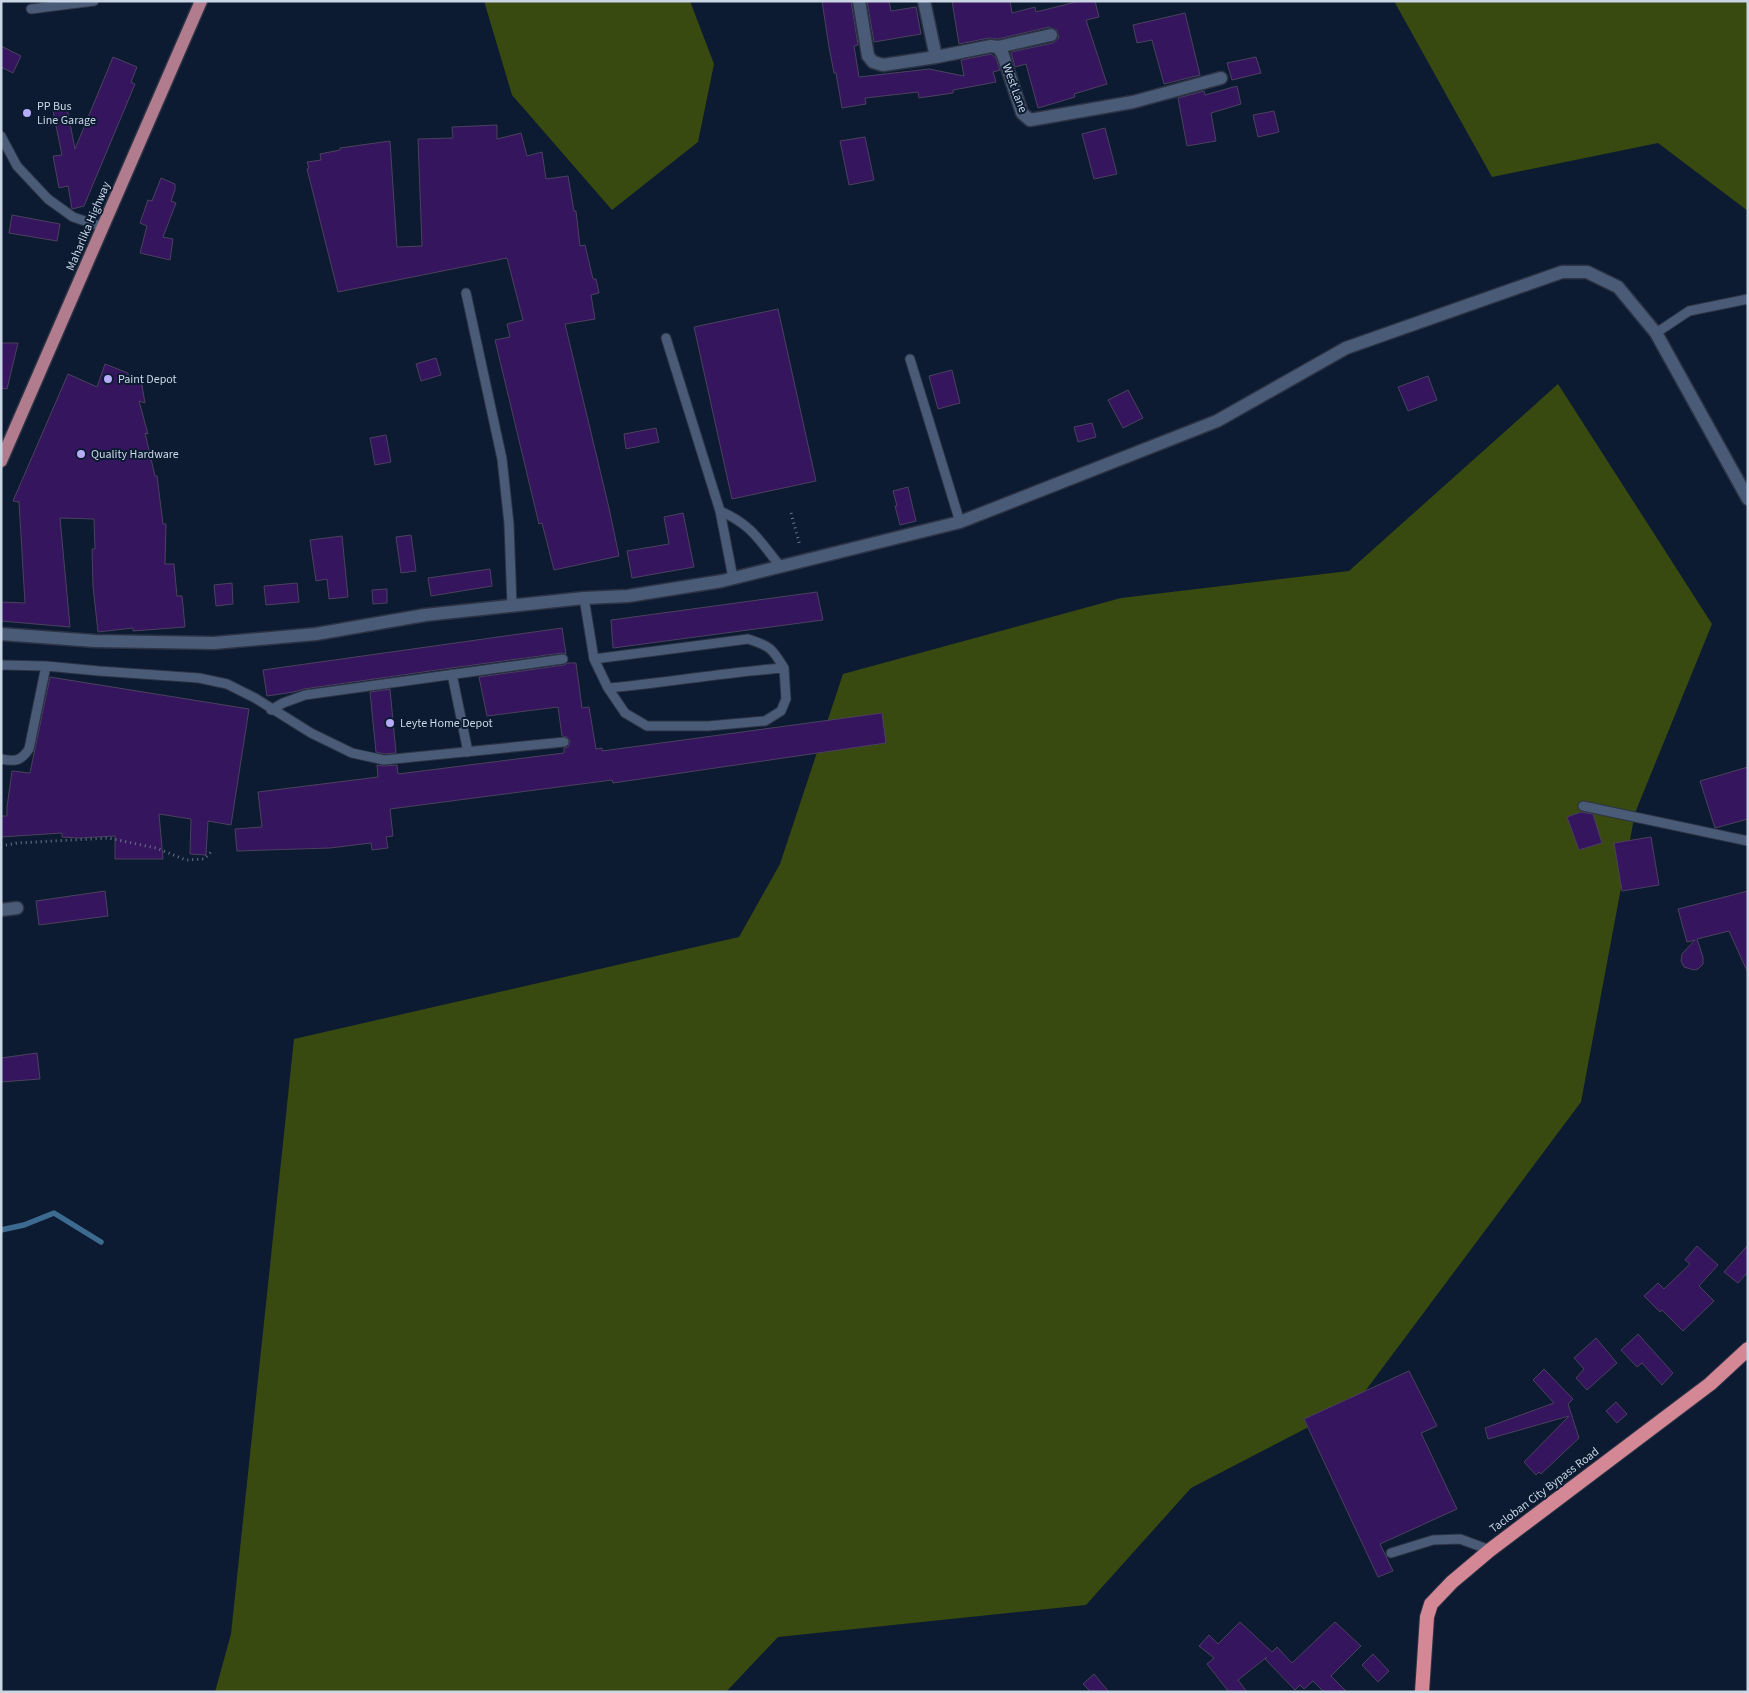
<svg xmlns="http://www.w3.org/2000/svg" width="1749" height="1693" font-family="'Source Sans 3',sans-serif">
	<rect width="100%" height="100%" fill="#0c1b31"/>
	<path fill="#384a10" d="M484,1H690L714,64L698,142L612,210L512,95Z
		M1394,1H1748V211L1658,143L1492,177Z
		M1558,384L1712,624L1635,813L1581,1102L1357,1402L1191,1488L1086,1605L778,1637L726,1692H215L231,1634L294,1039L739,937L780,864L843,674L1121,598L1349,571Z"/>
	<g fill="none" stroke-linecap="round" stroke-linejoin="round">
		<path stroke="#3d6a8f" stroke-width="5.5" d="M1,1230L24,1225L54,1213L101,1242"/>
	</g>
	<path fill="#36155f" stroke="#4a415d" d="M822,1H851L858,45L854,46L859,77L929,69L964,76L961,60L991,54L996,58L1000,70L993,72L996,82L953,90V93L919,98L918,92L865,98L866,104L842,108L836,73H834L829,47Z
		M867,1H889L891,11L916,7L921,34L874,42Z
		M952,1H1010L1012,13L1035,7L1036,12L1080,1H1095L1099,17L1086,20L1107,84L1074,94L1075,97L1038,108L1026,64L1015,67L1011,52L1053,43L1059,38L1057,30L1049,27L998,39L989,38L959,44Z
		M1185,13L1200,75L1164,84L1152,40L1137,43L1133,25Z
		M1,46L21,56L13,73L1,67Z
		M113,57L137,67L131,82L135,84L84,206L72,209L68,186L59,188L53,156L62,155L53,111L67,108L75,149Z
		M1256,57L1261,73L1232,80L1227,63Z
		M1237,86L1241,104L1211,113L1216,141L1187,146L1178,98L1204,91L1205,95Z
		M1274,111L1279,132L1258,137L1253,115Z
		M497,125V139L521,133L527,156L542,152L546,179L568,176L574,211H576L580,246L585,245L593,279H596L599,293L591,295L595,319L565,324L609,508L619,556L554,570L542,523L539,524L495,340L510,337L507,324L523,320L507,258L338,292L307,169L309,168L307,162L321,160L320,154L340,150V148L390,141L397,247L422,246L418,139L453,138L452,127Z
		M1105,128L1117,174L1094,179L1082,134Z
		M865,137L874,180L849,185L840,141Z
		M161,178L175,184V190L171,201L176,203L163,237L173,239L170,260L140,253L147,226L140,223L148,200L152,201Z
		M12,215L60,224L57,241L9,233Z
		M778,309L816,481L732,499L694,327Z
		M1,343H18L7,389L1,388Z
		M436,358L441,375L421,381L416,364Z
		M105,364L128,373V375L141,380L145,403L139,401L148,434L145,433L155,476H157L163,524H166L165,564H174L177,596H182L185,627L133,631V628L98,632L93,586L92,549H95L94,519L60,518L70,627L1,621V602L25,603L19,502L13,501L68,374L97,387Z
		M952,370L960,403L938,409L929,376Z
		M1428,376L1437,400L1408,411L1398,387Z
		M1128,390L1143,418L1123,428L1108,400Z
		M1092,423L1096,437L1078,442L1074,427Z
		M656,428L659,442L626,449L624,434Z
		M386,435L391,462L375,465L370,438Z
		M908,487L916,521L900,525L895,506H897L893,491Z
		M683,513L694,567L632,578L627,551L669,544L664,517Z
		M411,535L416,571L401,573L396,537Z
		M342,536L348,597L329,599L327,579L316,581L310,540Z
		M490,569L492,586L431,596L428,578Z
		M232,583L233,604L216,606L214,585Z
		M297,583L299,602L266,605L264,586Z
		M387,589V603L373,604L372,590Z
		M817,592L823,620L613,648L611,620Z
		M562,628L566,654L562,653L451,668L304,689L294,692L267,696L263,670Z
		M568,663H576L582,708L589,707L596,749L602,748V751L882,713L886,743L613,783L612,780L390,809L393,836L386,837L388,848L372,850L371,843L330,848L237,851L235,829L262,827L258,792L378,777L377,765L384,766L397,765L398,774L564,753V748L568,747L570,741L567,737L562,736L558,707L487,716L479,677L564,665Z
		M50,677L249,709L231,825L208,821L206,855L190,854L191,819L159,814L163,859H115V836L78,838L62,837V833L1,837V816H7V807L12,771L30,773Z
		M390,689L396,753L384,754L376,752L370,692Z
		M1748,767V819L1715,828L1700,781Z
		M1581,812L1593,814L1602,843L1579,850L1567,817Z
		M1651,837L1659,885L1622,891L1614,843Z
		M105,891L108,916L39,925L36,901Z
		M1748,891V973L1729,931L1697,939L1703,957V964L1698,969L1694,970L1684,967L1681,961L1682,954L1695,940L1687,942L1678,909Z
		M37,1053L40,1079L1,1082V1058Z
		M1748,1245V1272L1738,1283L1724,1272Z
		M1697,1246L1718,1265L1699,1286L1714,1301L1683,1331L1662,1310L1660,1312L1644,1296L1658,1283L1664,1289L1690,1264L1685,1260Z
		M1638,1334L1673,1373L1662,1385L1642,1363L1637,1367L1621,1350Z
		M1596,1338L1617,1363L1587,1390L1576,1378L1584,1369L1574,1358Z
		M1544,1369L1573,1399L1568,1404L1579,1438L1541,1474L1539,1472L1536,1475L1524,1462L1569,1416L1488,1439L1485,1428L1554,1403L1533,1380Z
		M1409,1371L1437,1426L1421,1433L1457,1509L1380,1544L1393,1571L1378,1577L1304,1419Z
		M1616,1402L1627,1414L1617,1423L1606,1411Z
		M1240,1622L1272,1652L1277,1647L1292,1663L1335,1622L1361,1646L1331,1676L1347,1692H1324L1313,1681L1304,1689L1300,1685L1295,1690L1265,1659L1267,1657L1238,1680L1247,1692H1229L1207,1664L1214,1658L1199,1646L1209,1635L1218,1644Z
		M1373,1654L1389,1671L1378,1682L1362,1665Z
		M1094,1674L1109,1692H1091L1083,1684Z"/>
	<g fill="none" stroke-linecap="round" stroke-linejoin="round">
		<defs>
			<path id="service" d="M31,9L94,1
				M1,136L17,166L48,199L73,217L103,227
				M466,293L502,459L509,524L512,606
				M1656,333L1689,311L1748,299
				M666,338L720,511L733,578
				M910,359L960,522
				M720,511C752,525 759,540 780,566
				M584,598L594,659L608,688L625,713L647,726H708L765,721L781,711L786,699L784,668C725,672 666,683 608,688
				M594,659L748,639C770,646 772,648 784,668
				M1,665L46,666L99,671L199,678L227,684L255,698L311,733L352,753L384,760L564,742
				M452,674L468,752
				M271,710L283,703L305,695L563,659
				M1,759C15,762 21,761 29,749L46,666
				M1583,806L1748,841
				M1391,1553L1433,1540L1460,1539L1490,1550"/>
			<path id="minor" d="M859,1L868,56L873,62L883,65L936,57L991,46L998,47L1003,55L1022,113L1030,120L1133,102L1221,78
				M924,1L936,57
				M998,47L1051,35
				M1,910L17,908"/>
			<path id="tertiary" d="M1,634L95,641L214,643L316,634L425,615L584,598L628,596L722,581L960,522L1217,421L1346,348L1562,272H1587L1618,287L1656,333L1748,499"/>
			<path id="primary" d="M1,461L201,1"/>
			<path id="trunk" d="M1422,1692L1427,1617L1431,1604L1452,1582L1490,1550L1710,1384L1748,1349"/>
		</defs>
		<use href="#service" stroke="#2d3345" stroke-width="11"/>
		<use href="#minor" stroke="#2d3345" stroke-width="15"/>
		<use href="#tertiary" stroke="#2d3345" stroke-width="15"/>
		<use href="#primary" stroke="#2d3345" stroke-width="15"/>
		<use href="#trunk" stroke="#2d3345" stroke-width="16"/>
		<path stroke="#697689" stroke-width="3" stroke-dasharray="1 4" stroke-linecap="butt" d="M791,513L800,546
			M1,846L17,843L108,838L156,848L186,860L204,859L212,851"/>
		<use href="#service" stroke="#495b76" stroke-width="9"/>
		<use href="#minor" stroke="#495b76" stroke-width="12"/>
		<use href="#tertiary" stroke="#495b76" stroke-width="12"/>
		<use href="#primary" stroke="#b17c8d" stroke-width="12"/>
		<use href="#trunk" stroke="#d48795" stroke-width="14"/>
	</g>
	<g fill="#b6acf8" stroke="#0c1b31" stroke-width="2">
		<circle cx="27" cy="113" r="5"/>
		<circle cx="108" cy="379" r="5"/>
		<circle cx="81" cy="454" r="5"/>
		<circle cx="390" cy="723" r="5"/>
	</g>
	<g text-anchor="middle" stroke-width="4" stroke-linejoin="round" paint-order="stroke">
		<g font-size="12" fill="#cbd6e5" stroke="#0c1b31">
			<text transform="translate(1015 88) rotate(70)" y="4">West Lane</text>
			<text transform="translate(88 226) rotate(-67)" y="4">Maharlika Highway</text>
			<text transform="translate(1544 1490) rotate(-37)" y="4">Tacloban City Bypass Road</text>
		</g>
		<g font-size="12" fill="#cbd6e5" stroke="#0c1b31" text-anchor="start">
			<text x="37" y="110">PP Bus<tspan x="37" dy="14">Line Garage</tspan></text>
			<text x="118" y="383">Paint Depot</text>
			<text x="91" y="458">Quality Hardware</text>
			<text x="400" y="727">Leyte Home Depot</text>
		</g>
	</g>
	<rect width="1749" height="1693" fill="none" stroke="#cbd6e5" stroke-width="5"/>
</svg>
